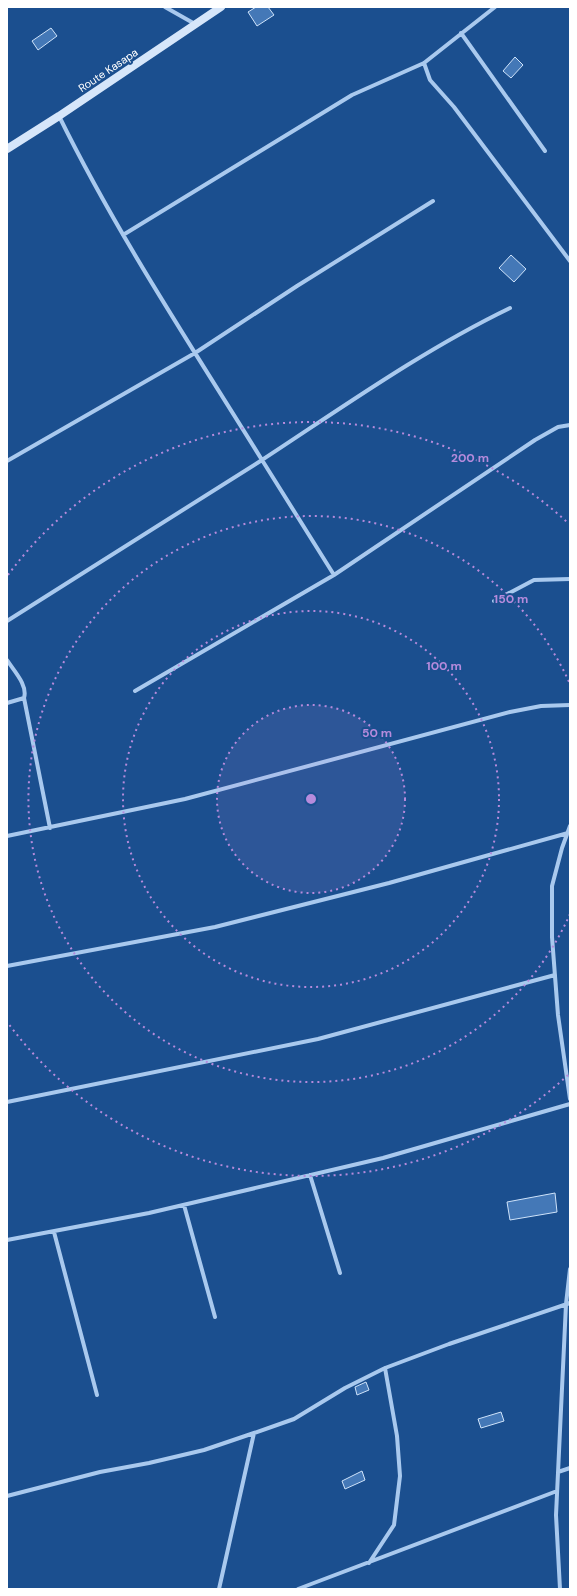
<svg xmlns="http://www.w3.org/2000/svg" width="577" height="1596" font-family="'DM Sans',sans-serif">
	<rect width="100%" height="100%" fill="#1b4f8f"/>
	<path fill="#4478b7" stroke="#cfe3fa" d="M256,7H268L274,15L257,26L248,12Z
		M51,28L57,36L38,50L32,41Z
		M515,57L523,65L511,78L503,71Z
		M511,255L526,269L514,282L499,268Z
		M555,1193L557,1212L510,1220L507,1202Z
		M366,1382L369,1390L357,1395L355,1387Z
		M501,1412L504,1421L481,1428L478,1419Z
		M362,1471L365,1480L345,1489L342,1481Z"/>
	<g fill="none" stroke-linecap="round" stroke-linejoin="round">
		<path stroke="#a9c9ee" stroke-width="4" d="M165,7L195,24
			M461,33L545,151
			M424,63L430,80L454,107L570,261
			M59,116C118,236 192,347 262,460C343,407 423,350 510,308
			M123,235L352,95L424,63L495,7
			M7,461L195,353L297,286L433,201
			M494,601L534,580L570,579
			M7,621L262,460L334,575
			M7,660C14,671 28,685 24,698L50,828
			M135,691L334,575L535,440L558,427L570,425
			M7,703L24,698
			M570,826L562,848L552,886V937L558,1015L570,1099
			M7,836L185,799L510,712L541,706L570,705
			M7,966L215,927L389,883L568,833
			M7,1102L318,1039L555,975
			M310,1175L340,1273
			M184,1205L215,1317
			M54,1232L97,1395
			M7,1240L149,1213L383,1158L570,1104
			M558,1472L570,1468
			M7,1496L100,1472L149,1463L204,1450L254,1433L294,1419L345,1388L385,1368L449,1344L570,1303
			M369,1563L394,1525L400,1476L397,1436L385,1368
			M219,1589L254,1433
			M298,1589L557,1491
			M560,1589L556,1515L566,1304L570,1269"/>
		<path stroke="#d6e6fa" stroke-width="8" d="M7,149L59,116L221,7"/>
	</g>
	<circle cx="311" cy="799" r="94" fill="#b68bdc" fill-opacity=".12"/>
	<g fill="none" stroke="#b68bdc" stroke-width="2" stroke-dasharray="2 4">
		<circle cx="311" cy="799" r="94"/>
		<circle cx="311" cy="799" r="188"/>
		<path d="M570 914A283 283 0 1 1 570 684"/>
		<path d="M568 1075A377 377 0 0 1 8 1023M8 575A377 377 0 0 1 568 523"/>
	</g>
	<g text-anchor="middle" stroke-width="4" stroke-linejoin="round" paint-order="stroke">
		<g font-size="11" fill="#fff" stroke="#1b4f8f">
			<text transform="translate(108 70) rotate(-34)" y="4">Route Kasapa</text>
		</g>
	</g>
	<circle cx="311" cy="799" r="6" fill="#b68bdc" stroke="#1b4f8f" stroke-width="2"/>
	<g font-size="12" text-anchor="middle" font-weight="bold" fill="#b68bdc" stroke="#1b4f8f" stroke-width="4" stroke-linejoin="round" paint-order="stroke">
		<text x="470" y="462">200 m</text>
		<text x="511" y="603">150 m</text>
		<text x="444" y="670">100 m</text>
		<text x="377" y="737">50 m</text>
	</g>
	<rect width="577" height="1596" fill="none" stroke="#ffffff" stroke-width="16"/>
</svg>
